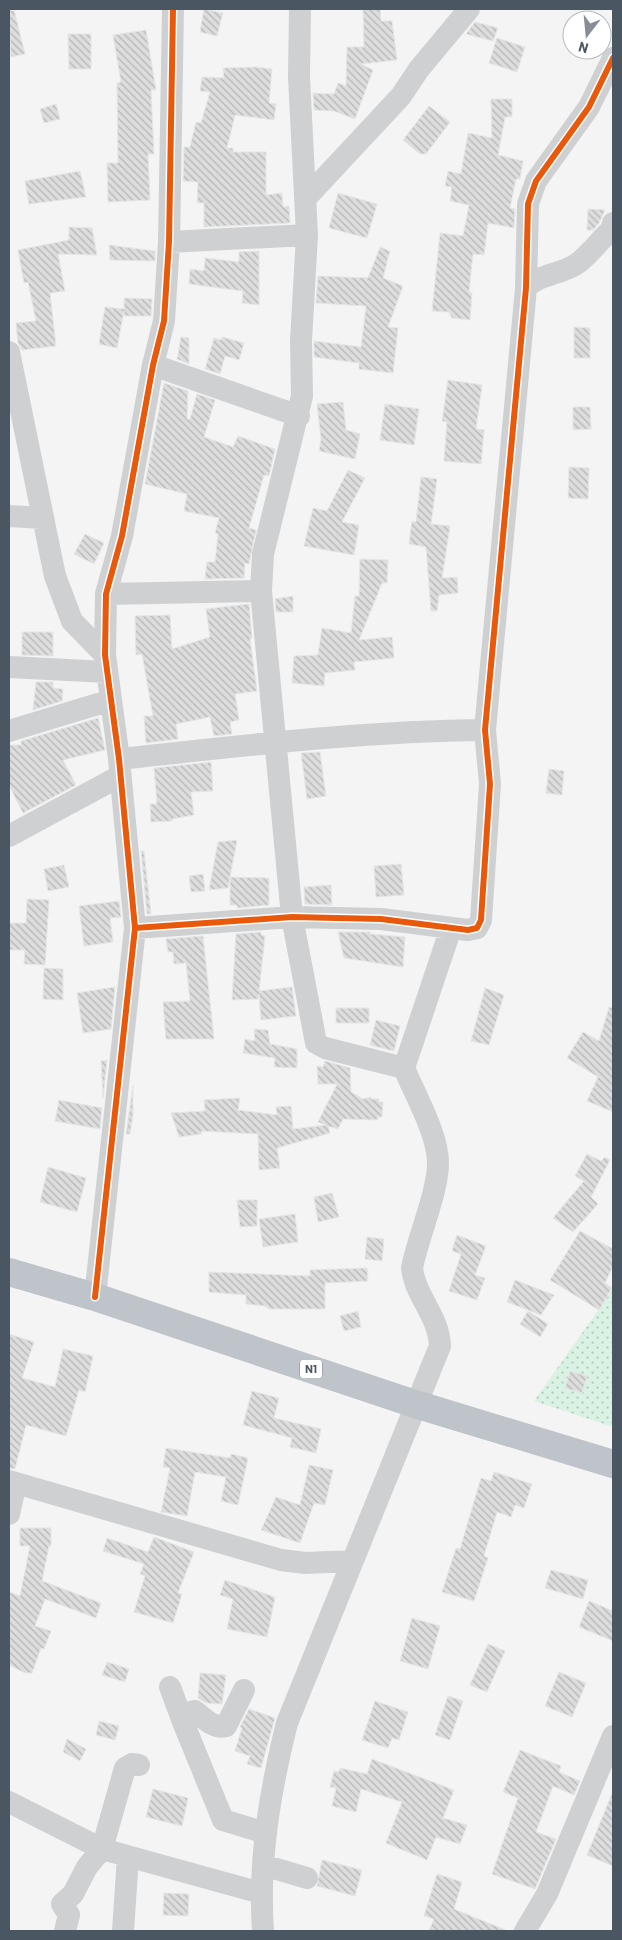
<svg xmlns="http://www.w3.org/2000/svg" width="622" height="1940" font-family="Barlow,sans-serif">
	<defs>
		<pattern id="grass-dots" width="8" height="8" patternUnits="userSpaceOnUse" patternTransform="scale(1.25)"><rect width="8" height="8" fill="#d9f2e3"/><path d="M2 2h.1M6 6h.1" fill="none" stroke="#b2c7bb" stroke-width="1.8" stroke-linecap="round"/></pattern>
		<pattern id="building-back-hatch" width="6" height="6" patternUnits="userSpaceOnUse" patternTransform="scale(1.25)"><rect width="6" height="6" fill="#ddddde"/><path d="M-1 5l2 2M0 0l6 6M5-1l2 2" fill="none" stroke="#b5b6b7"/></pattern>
	</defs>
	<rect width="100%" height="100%" fill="#f4f4f4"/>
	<path fill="url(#grass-dots)" d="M613,1289V1427L534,1401Z"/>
	<path fill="url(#building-back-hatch)" stroke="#e5e6e7" d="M204,9L223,13L217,36L200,32Z
		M363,9H380L381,21H392L397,60L361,64L373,70L355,119L334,111L314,110L313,93L334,94L338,83L346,86L347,47H364Z
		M14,10L25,54L11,57L9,11Z
		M475,22L498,28L493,41L466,34Z
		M146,30L156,90H151L154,154H148L150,200L108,202L107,163H118L117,83L121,82L113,35Z
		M68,34H91V69H69Z
		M497,38L525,47L517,72L489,63Z
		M256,67L272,69L269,103L276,104L274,120L235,115L227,148H233V152H266V195L282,193L283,207L289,206L290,223L204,227V203H197L198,182L183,181L184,147H190L196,122L201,123L210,92L200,91L202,77L224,78L223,68Z
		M491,99H512V117H505L498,155L523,161L520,179H516L510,208L515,209L514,228L488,223L484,255L473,254L469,292L472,293L470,320L452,318L449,312L432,311L440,233L463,236L469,205L450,201L452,187L445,186L448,171L461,174L468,133L492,138Z
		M56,104L60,119L44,123L40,109Z
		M429,106L450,122L426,154H420L403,140Z
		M80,171L86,197L29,204L25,181Z
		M338,193L377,204L367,238L329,228Z
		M588,209L605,210L599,223L593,230H587Z
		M69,227L92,228L97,255L58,254L65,291L50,293L56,346L22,350L18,343L16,323L36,321L28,282L24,283L18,250L69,240Z
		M109,245L155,251V261L110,260Z
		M380,247L390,251L383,278L403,286L388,327L398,328L393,373L359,369V363L314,357V341L361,347L366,306L316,303L318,276L368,278Z
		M259,251V305L242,303L243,291L189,284L190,269L204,271L205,258L239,262V252Z
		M124,298L152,299L151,316H124V311L117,348L99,344L105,307L124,309Z
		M574,327L590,328V358H574Z
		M181,337L189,338V364L177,359Z
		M222,337L244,343L239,360L225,356L220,374L205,369L214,338L221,340Z
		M448,380L482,385L476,429L484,430L481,464L444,461L447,422L442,421Z
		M164,383L188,391L187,419H190L197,394L215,400L204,437L233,447L238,436L275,449L269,476L264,475L249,528L256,530L249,564L245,563L244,578L205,579L207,562H215L218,534L215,533L219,518L184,511L187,494L145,484Z
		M343,402L346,430L360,434L355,459L319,451L321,440L317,404Z
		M385,404L419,409L414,445L380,440Z
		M573,407H590L591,429L573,430Z
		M569,467L589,468L588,499L568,498Z
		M348,470L365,478L342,522L359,525L354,555L304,546L313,508L327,511Z
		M421,477L437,479L431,524L450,526L442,578L457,577L458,593L439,595L437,611H431L426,547L409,544L412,521L416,522Z
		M85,534L104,543L94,564L74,554Z
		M360,559L388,560L387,583H382L359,640L392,637L394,658L354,662L355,670L325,673L324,686L292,683L294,656L318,655L322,628L351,633L355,596H359Z
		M293,596V612H276L275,599Z
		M249,604L252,638L250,639L257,691L235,694L239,720L230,722L232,734L214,736L210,717L176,724L178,739L146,743L144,716H153L142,654L136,655L135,616L170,615L172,649L210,637L206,609Z
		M22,632H53V656L22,655Z
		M36,682H53V688L63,689L62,701L33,710Z
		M98,718L105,750L63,760L76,785L23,813L9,785V745H21V741Z
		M320,752L326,796L307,799L301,753Z
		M211,762L213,791L191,792L194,815L172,819V821L151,822L150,804H157L154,768Z
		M549,769L564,771L562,795L546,793Z
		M237,840L228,888L209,890L218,842Z
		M141,851H144L151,914H147Z
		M401,864L404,895L376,897L374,866Z
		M64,865L69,887L48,891L44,869Z
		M203,874L205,891L191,892L189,876Z
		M230,877L269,878V905L237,908V905H230Z
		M331,885L332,905L305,904L304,887Z
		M27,899L49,900L45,965L24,964L25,950H9V923H26Z
		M119,901L121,917L110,918L113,942L84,946L79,906Z
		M261,932V935L265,936L259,991L292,987L296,1016L261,1020L259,994L258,999L232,1000L236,934Z
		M338,932H370V934L405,937L403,967L344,958Z
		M203,936L214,1039H166L163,1002L190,1001L186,963L174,964L173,952H168L166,939Z
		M44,968L63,969V1000L43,999Z
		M115,987L111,1029L83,1033L77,993Z
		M485,988L504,995L489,1045L471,1041Z
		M609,1007L613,1008V1112L587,1101L598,1077L567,1058L583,1032L599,1041Z
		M336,1008H369V1023H336Z
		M376,1020L400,1026L394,1051L370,1045Z
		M254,1029L268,1030L270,1044L297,1049V1068L274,1067L275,1058L243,1053L245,1039L255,1041Z
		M107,1060L103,1098L101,1061Z
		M325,1061L350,1068L351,1092L363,1099L371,1097V1099H379V1102H383L382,1117H378L377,1120L343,1119L338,1129L328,1126L330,1133L277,1148L280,1168L259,1170L258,1134L201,1131L202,1134L179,1137L171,1113L205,1111L204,1100L240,1098L238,1110L277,1115L276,1107L291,1106L293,1129L326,1125L318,1122L337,1084H318L317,1066L323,1067Z
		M133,1085V1115L130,1134H126Z
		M59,1100L102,1108L100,1129L55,1121Z
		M587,1154L601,1161L605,1157L610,1160L591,1197L598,1204L573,1232L553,1218L584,1181L575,1176Z
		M48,1167L86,1178L77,1212L40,1202Z
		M332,1193L339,1217L318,1222L314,1197Z
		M237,1200H257V1226L240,1227Z
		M295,1214L298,1242L263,1247L259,1219Z
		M580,1231L613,1249V1266L605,1283L612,1288L599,1310L550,1280Z
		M457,1235L486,1246L475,1275L485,1278L477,1300L449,1291L461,1254L452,1251Z
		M367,1237L384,1239L382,1261L365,1259Z
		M367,1268L368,1281L325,1283V1309H269L265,1306L246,1304V1295L209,1292V1272L310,1276V1270Z
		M515,1280L554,1295L541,1315L507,1302Z
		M358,1311L361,1327L344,1331L340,1316Z
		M528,1311L548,1324L540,1337L520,1324Z
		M9,1334L34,1342L22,1378L55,1387L63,1349L93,1356L85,1392L79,1390L66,1436L26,1425L15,1469L9,1468Z
		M570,1371L587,1376L582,1393L565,1388Z
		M252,1391L279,1398L274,1418L321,1429L316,1453L290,1447L292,1438L243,1425Z
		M166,1448L230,1458L231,1454L248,1458L238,1505L221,1501L226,1477L195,1472L187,1516L161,1512L170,1468L163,1467Z
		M309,1465L333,1470L325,1505L314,1503L300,1543L261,1530L276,1497L300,1505Z
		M494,1472L532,1484L524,1508L515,1505L511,1517L497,1512L484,1556L488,1558L474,1601L442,1592L456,1548L460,1549L481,1478L491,1481Z
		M20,1528H51V1546H49L42,1581L101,1603L96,1618L45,1599L35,1626L51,1631L44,1649L41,1648L32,1673H25L9,1665V1592L20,1596L30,1546H20Z
		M154,1537L194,1552L178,1593L182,1594L173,1623L134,1612L145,1576L140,1574L144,1564L103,1551L107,1538L148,1552Z
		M551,1570L588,1580L583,1599L545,1588Z
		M225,1580L275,1597L267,1637L227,1629L233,1599L220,1595Z
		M589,1601L613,1611V1641L579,1627Z
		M412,1618L440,1626L428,1669L400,1661Z
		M488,1644L505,1651L487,1692L470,1685Z
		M107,1662L129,1669L125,1682L102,1675Z
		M559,1672L586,1683L572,1717L545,1706Z
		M200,1673L226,1675L222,1704L206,1703L198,1698Z
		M448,1696L463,1701L450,1740L435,1735Z
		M375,1701L408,1712L399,1740L392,1738L388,1748L362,1740Z
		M249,1709L275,1718L261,1768L247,1764L250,1756L235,1751L242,1728L240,1727Z
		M99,1721L119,1726L115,1740L96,1735Z
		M67,1739L86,1749L80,1761L63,1752Z
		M520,1750L561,1766L559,1772L580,1781L574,1795L553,1786L536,1832L556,1839L535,1889L492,1874L518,1798L503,1792Z
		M372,1759L454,1790L443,1818L467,1825L460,1844L436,1837L427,1860L386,1843L402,1802L361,1789L356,1812L332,1806L336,1788L330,1787L334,1771L339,1772L340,1768L367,1774Z
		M153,1789L188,1798L182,1826L146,1817Z
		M613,1791V1866L587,1855Z
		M322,1860L362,1870L355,1896L317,1886Z
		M437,1874L462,1882L454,1909L508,1931H429L434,1919L424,1916Z
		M164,1893L189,1894L188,1916L163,1915Z"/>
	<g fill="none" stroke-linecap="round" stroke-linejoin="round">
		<path stroke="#ced0d2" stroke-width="22" d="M300,9L299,77L307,235L301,341L302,396L263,554L261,591L292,917L316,1043L325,1048L404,1068
			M305,199L401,96L419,69L469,9
			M169,242L307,235
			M526,288C540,273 562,275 578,263C590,254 600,240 611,230L613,223
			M9,352L55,576L72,621L105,655
			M153,365L299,416
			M9,516L42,518
			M106,594L261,591
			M9,667L107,672
			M9,731L111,700
			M119,759C241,746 363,731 485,730
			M9,836L120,776
			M135,928L292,917L381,919L468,930L477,928L481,920L490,784L485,730L526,288L528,204L536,181L589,107L613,58
			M95,1297L135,928L119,759L105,655L106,594L122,536L153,365L164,321L169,242L173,9
			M9,1481L281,1560L305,1563L352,1561
			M9,1514L16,1483
			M170,1687L183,1722
			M244,1690L226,1726C214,1730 204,1718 195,1711L187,1713L183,1722L223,1820L266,1833
			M9,1802L102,1849L261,1893
			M263,1865L307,1878
			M65,1931L69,1915L62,1904L73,1894L87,1867L102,1849L125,1768L132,1764L139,1765
			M123,1931L128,1857
			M263,1931C258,1861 270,1791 287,1723L440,1346C439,1316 415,1296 412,1268C418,1237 438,1192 438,1163C438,1134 415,1095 404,1068L451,928
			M525,1931L547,1894L613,1736"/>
		<path stroke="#bec4c9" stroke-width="28" d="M9,1272L95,1297L415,1404L613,1464"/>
		<defs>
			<path id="cycleway" d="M135,928L292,917L381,919L468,930L477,928L481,920L490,784L485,730L526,288L528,204L536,181L589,107L613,58
				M95,1297L135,928L119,759L105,655L106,594L122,536L153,365L164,321L169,242L173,9"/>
		</defs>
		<use href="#cycleway" stroke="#fff" stroke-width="9"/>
		<use href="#cycleway" stroke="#e8590c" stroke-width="6"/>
	</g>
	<g text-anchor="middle" stroke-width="4" stroke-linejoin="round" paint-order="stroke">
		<rect fill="#fff" stroke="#808990" stroke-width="1" x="300" y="1359.5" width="22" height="19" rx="4"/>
		<g font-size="12" font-weight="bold" fill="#4a5661">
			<text x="311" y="1373">N1</text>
		</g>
	</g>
	<rect width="622" height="1940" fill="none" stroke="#4a5661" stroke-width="20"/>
	<g transform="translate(587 35) rotate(196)"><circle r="24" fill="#ffffff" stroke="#b7bbc0"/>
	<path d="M0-4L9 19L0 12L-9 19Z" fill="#868d94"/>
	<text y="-8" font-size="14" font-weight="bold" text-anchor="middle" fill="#4a5661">N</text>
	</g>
</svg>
